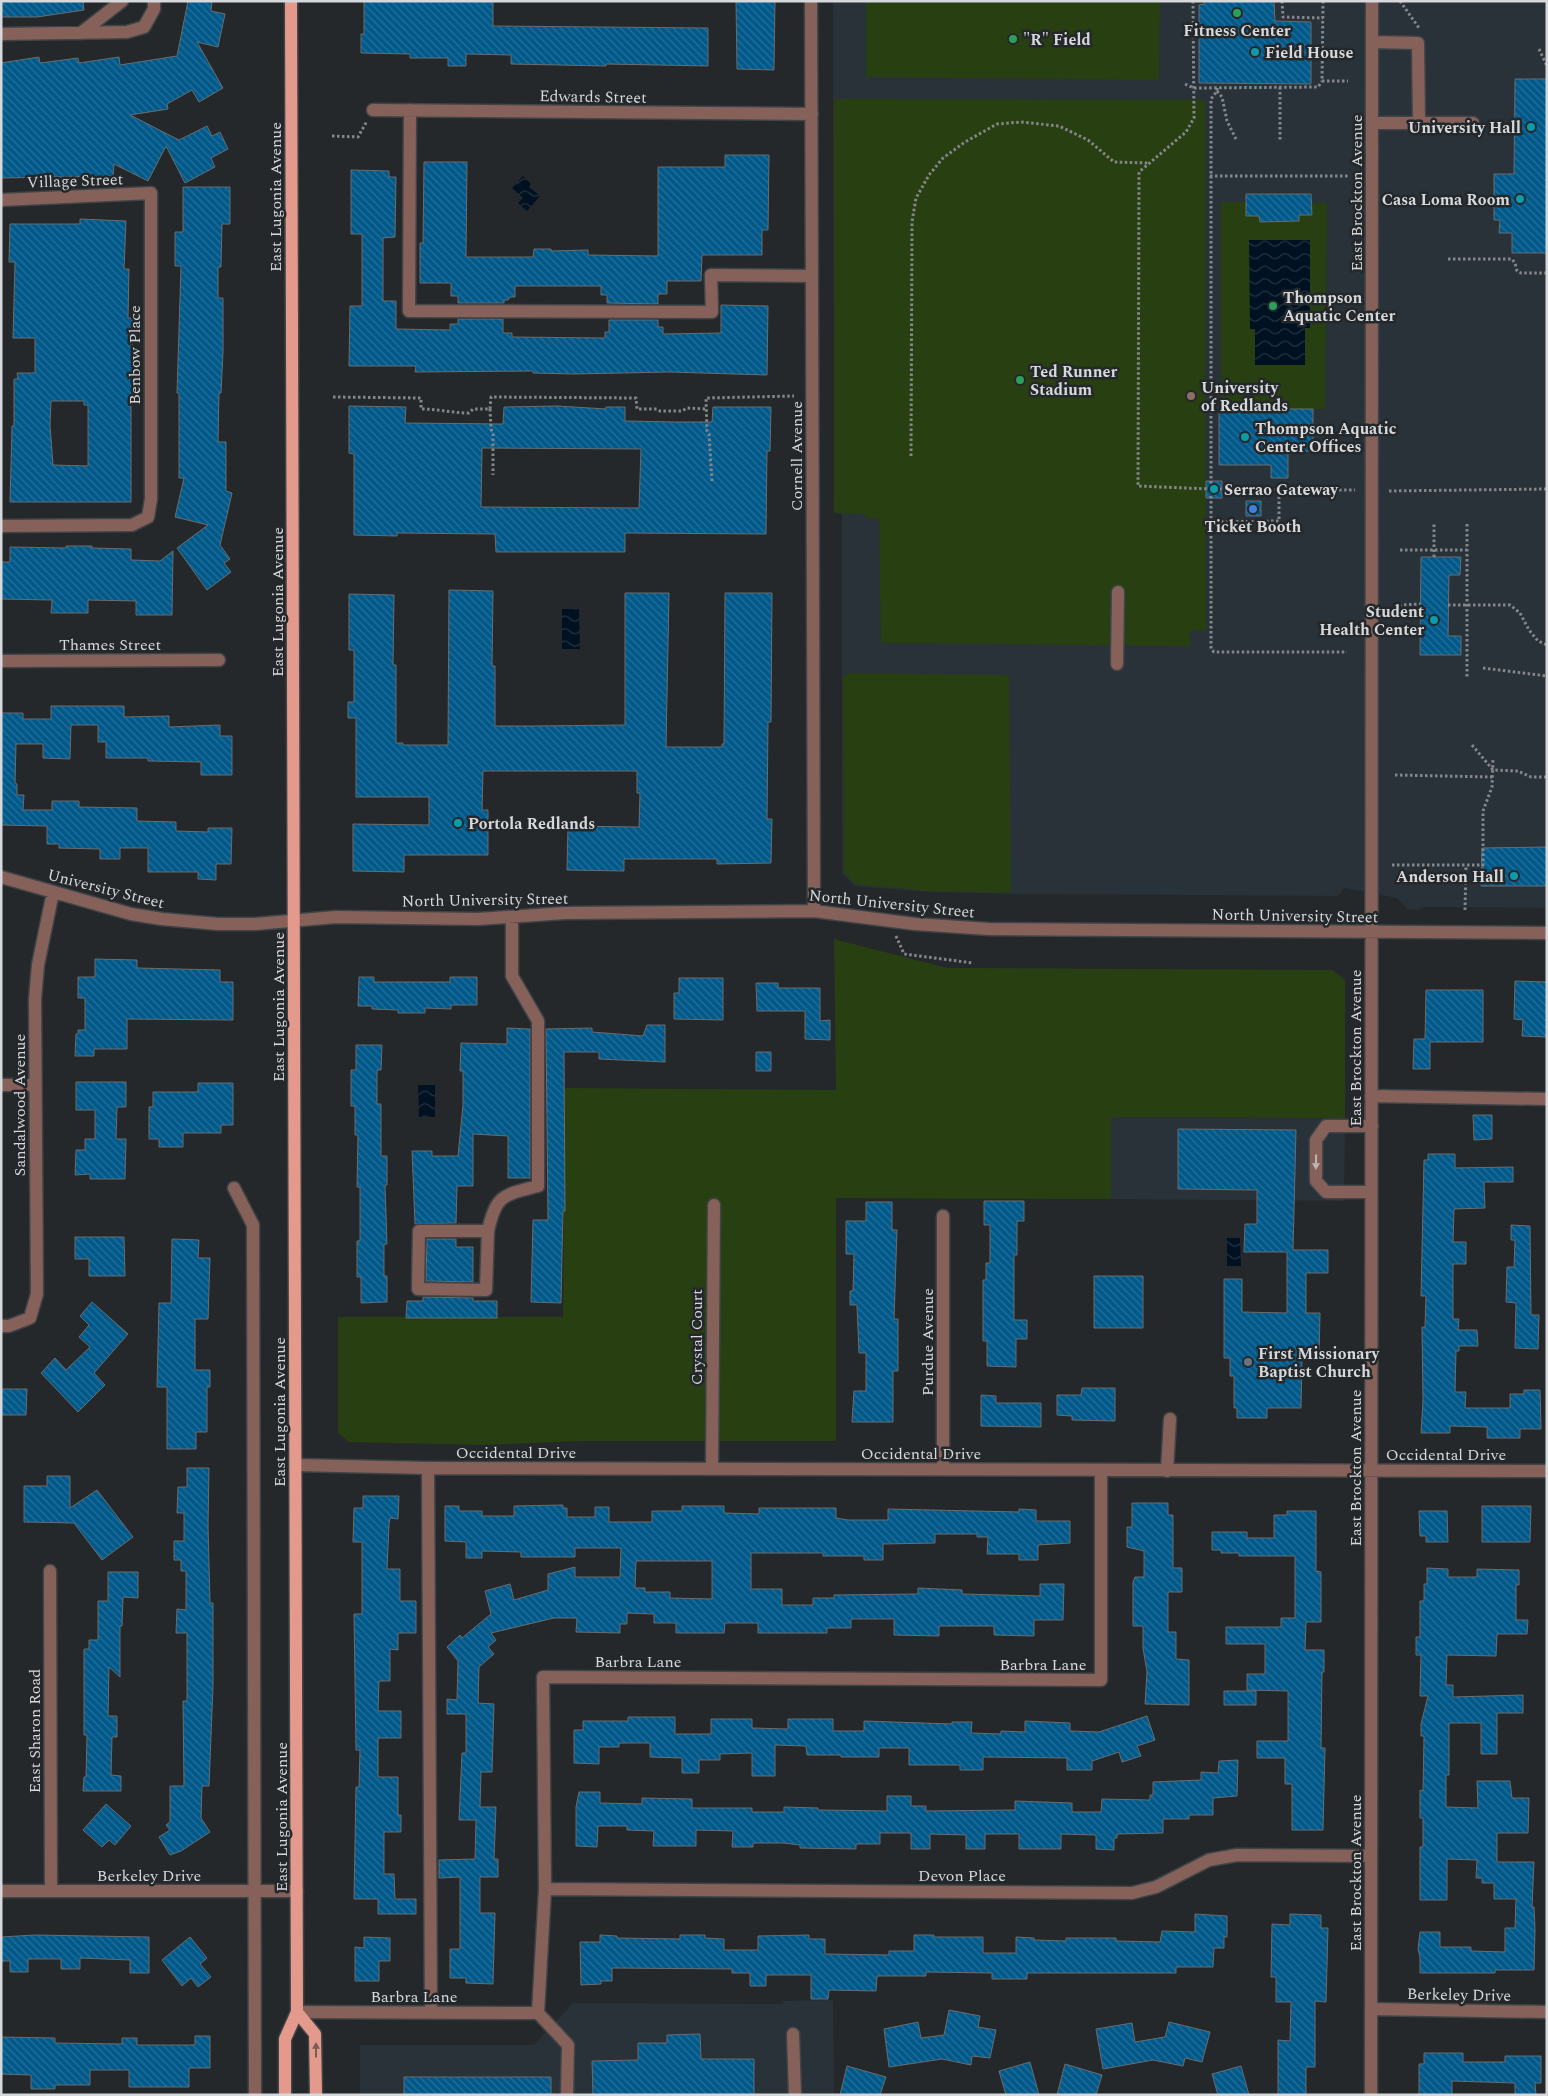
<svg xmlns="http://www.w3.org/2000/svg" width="1548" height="2096" font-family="Spectral,serif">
	<defs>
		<pattern id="water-waves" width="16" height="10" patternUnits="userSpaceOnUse" patternTransform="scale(1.25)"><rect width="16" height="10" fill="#001121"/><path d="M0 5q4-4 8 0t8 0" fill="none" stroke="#243341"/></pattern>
		<pattern id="building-back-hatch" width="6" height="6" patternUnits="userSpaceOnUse" patternTransform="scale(1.25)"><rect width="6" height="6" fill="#01598a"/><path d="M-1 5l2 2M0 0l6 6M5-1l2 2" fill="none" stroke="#25709a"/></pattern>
	</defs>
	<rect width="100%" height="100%" fill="#24282b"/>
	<path fill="#293139" d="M833,1H1547V908L1424,907L1418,910L1408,909L1397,898L1344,888L1340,894L1336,896L1012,894L930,892L855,886L842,873V514L834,513Z
		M1111,1117L1345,1118L1344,1201L1111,1199Z
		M833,2000L834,2095H360V2045H534L573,2003L783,2004V2001Z"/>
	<path fill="#283f11" d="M866,1H1160L1159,80L866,77Z
		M834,99L1205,100L1206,631L1190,630V646L881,643L879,519L866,518L865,514L834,513Z
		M1221,202L1327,203L1325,409H1221Z
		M849,673L1009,675L1011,893L930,891L855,884L844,872L843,677Z
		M834,939L947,968L1333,970L1345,980V1118L1111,1117V1199L836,1198V1441H580L486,1445L349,1442L338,1433V1317H563L565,1088L836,1090Z"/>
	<path fill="url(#water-waves)" d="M523,176L531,184L529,187L540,196L527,211L518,203L523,198L512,188Z
		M1249,240H1310V328H1305V365H1255V329H1250Z
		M562,609H579L580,649H562Z
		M418,1085H435V1117H419Z
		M1227,1238H1240L1241,1266H1227Z"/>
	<path fill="url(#building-back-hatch)" stroke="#686d70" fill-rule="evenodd" d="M1,1H83L84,10L37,17H1Z
		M188,1H212L211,11L225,14L218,47L197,42L223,88L199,102L192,90L167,104L168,109L130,115L179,140L207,126L212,136L220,132L228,149L211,158L215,167L185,183L166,146L148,181L114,164L113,176L1,178V63L39,57L40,63L78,58L79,63L119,57L120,65L177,56Z
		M364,1H493V26L708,28V66L606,64V66L511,64V55L466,54V66H448V58H410V54L361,53V34H364Z
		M736,1H775L774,70L737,69Z
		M1204,1H1274L1275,21L1311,22V84L1199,83V5L1204,4Z
		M1515,79H1547V253H1512V233H1499L1500,220H1494V174H1514Z
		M725,155H769L768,230H762V255H702L701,281H667V294H658V304L607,303V295H601V286H515V297H510L508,300H504V303H458V296H451V283H420V243H423L424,162H467L466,257H533L534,249H551V251L588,250V255L658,256V167H725Z
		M351,170L389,171V177H396L395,237L383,238V301H396V329L450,330V324H458V319H503V333H512V337L605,338V332H609V320H658V327H663V334L721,333V305L768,306L767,375L669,372L574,374L533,373V371L415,372L416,366H349L350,306H362V234H351Z
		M183,187H230V224H222L221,267H218V298H223V352L221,393H219L218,442H226V491L232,493L220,545L230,559L224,563L231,572L207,590L177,548L208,525L175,517L184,478H179V393H177L181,266H175V232H183Z
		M1246,194H1311L1312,215H1299V221L1260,222L1259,216H1246Z
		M80,219L126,221L124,269H129L128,318H132L133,367V401H131V502H10L12,426H14V379H18L17,373H35V338H13L15,262H9L10,224H80ZM51,401H84V405H88V466L53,465L50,425Z
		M349,406L406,407L405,423L503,424L504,407L558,406L606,409V407H625V421L676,422H712L713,407H771L770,451H767L766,534L625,533V552H496L495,534L397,533V536L354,535V454L349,453ZM482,448L641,449L639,508L481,507Z
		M1219,409H1313V451L1288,452V478H1271V465H1219Z
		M1206,481H1222V498H1206Z
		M1246,501H1261V516H1246Z
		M66,546H92V548L131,549V560L160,561L173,551L172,615H136V601L88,600V613H51L52,600L1,599V562H10V547L66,548Z
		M1421,557H1461L1460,575H1449L1448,636H1461V655H1420Z
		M449,590L493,591L492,666H495V726H533L625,725V593H669L666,747H722V744H724L725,593H772L771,722H768L767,819H772L771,863L717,864V859H624V871L567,870L568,826L639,827L640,793H637V771H483L482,810H488V855H404V872L353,871V824L429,825V797H356V718H348V702H354V650H349V594L394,595L393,665H396V743H403V745H448Z
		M51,706H124V717L169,716V727L220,725V736H232V775H201V762L148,761V758H106V742H98V725H71L70,759L43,758V744H16L15,783L17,784V795H24L23,810H52V801H79V807L137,808V821L176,822V831L208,832V828H232L231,864H216V880L198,879V872H148V848H120V859H100V849L59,848V844H47V826L1,825V713H23V719H51Z
		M1547,847V886H1481L1482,848Z
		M95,959L137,960V968L220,970V982H233V1020L127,1019V1049H94V1056H75L76,1034H78V1030H85V998H78V977H95Z
		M359,977H374V982H450V977H477V1005H451V1009L425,1008V1013H398V1010L372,1009V1006H358Z
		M679,978H723V1020L674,1019V993H679Z
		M1515,981L1547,982V1037L1522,1036L1523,1020L1514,1019Z
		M756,983H778V988H820V1021L830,1020V1040L805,1039V1011H757Z
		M1426,990H1483V1042H1430V1069H1413L1414,1039H1425Z
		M647,1025H665V1062L599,1059V1052H564L565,1211H563L561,1303L531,1302L533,1220H548L546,1029L592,1028V1032L643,1036Z
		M507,1028L530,1029V1178H508V1136L473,1134V1186H457L456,1223L415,1224L412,1151H432V1156H458L463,1105V1071H460L461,1043L507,1044Z
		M356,1045H382L381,1070H377V1104H381V1156H387V1185H385L387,1244H384V1276H387V1302L361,1303V1277H357V1241H360V1187H357L358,1135H355V1106H351V1070H356Z
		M756,1052H771V1071H756Z
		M76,1082H126V1107H117L116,1139H126L125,1179H90V1174L75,1175L76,1150H85V1139H95V1110H76Z
		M198,1083H233V1125H221V1133H183V1147H159V1139H149V1107H153V1092H198Z
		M1473,1115H1492V1139L1474,1140Z
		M1178,1129L1296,1130L1293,1250H1328V1273H1306V1313H1320L1319,1358H1302L1301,1408H1267V1418H1237V1408H1234V1376H1230V1358H1224V1279H1242V1312L1287,1313V1252H1244L1245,1224H1257V1190L1178,1189Z
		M1428,1154H1455V1168L1513,1167V1182H1484L1485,1208L1454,1209L1453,1242H1466V1264H1453V1319H1459L1458,1330H1477L1478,1346H1459V1351H1456L1455,1392H1466L1465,1408H1510V1394H1524V1390H1540L1541,1429H1520V1438H1487V1427L1450,1426V1433H1421L1423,1401L1422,1327H1425L1426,1296H1421L1424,1160H1428Z
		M984,1201H1024V1221H1017V1255H1014V1320H1027V1339H1016V1367L987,1366V1341H983V1280H986V1263H990V1225H984Z
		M866,1202H892V1230H897L894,1319H898V1371H893V1422H852L854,1391H866V1353H859L857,1305H850V1291H853L854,1254H846V1221H866Z
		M1511,1225L1530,1226L1531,1315H1539L1538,1349L1515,1348L1516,1303L1506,1302L1507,1267H1514L1515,1240H1511Z
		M75,1237H124L125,1276H89V1259H75Z
		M172,1239L199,1240L198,1258H210L208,1319H195V1370H210V1387H207V1432H196V1449H167V1387H157L159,1303H171Z
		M427,1239H456V1247H473V1282L426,1281Z
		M1094,1276H1143V1328H1094Z
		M423,1297L473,1298V1301H497V1318H406L407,1301H423Z
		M92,1302L128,1334L94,1373L105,1385L78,1412L41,1373L55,1358L66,1370L90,1347L79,1337L89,1325L80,1316Z
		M1082,1388H1115V1421L1072,1420V1416L1057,1415V1395H1081Z
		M1,1389H27L26,1415H1Z
		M981,1395L996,1396V1403H1041V1427L981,1426Z
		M187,1468H209L208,1526L210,1603H213V1686L209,1786H202L201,1818L210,1832L181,1851L170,1855L159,1837L170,1830L166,1825L170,1822V1786H184L183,1701H187V1633H176L177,1609L186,1610V1571H181V1560H174V1541H184V1513H177L178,1487H187Z
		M47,1476H70V1508L97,1490L133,1537L102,1560L74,1523L24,1522V1486H47Z
		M363,1496H399L398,1519L390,1518L389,1525L387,1569H400V1601H416V1633H398V1650L390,1649V1681H379L378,1711H401V1738H378V1777H398V1815H401V1832H384V1874H394L395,1899H416V1914H378V1899H354L356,1787H359L360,1750H356L354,1614H362V1542H353L354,1508H363Z
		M1132,1503H1168V1515H1173V1568H1182V1592H1168V1632H1176V1659L1189,1660V1705L1145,1704L1147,1672L1143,1648V1626H1133V1582L1135,1577H1144V1551L1127,1547V1527H1132Z
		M563,1505V1508H567V1517H595V1507H609V1522H652V1511H682V1506H724V1513L759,1514V1508H836V1518L848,1520H888V1509L1019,1512V1509L1036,1510V1521H1070V1543L1038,1545V1560H1019V1554H987L988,1537H977V1534H935V1543L883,1544V1560H864V1556H823V1553H751V1589H782V1605H813V1598H834V1595L918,1594V1588L962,1590V1594L1040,1596V1584H1064L1063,1620H1034V1636L994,1635V1626H939V1636L894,1635V1619H851V1628H827V1633H758V1623H725L724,1633H676V1623H654V1614L627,1613V1624H620V1633L576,1632L577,1618H554L491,1633L496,1640L488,1647L494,1654L479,1667L478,1703L494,1704L492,1772H481L480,1807H496L494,1859H498V1877H480V1913H495L493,1984L466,1983V1978H450V1949H460V1877L439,1878V1860L475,1859L476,1820H459L462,1753H466V1714H447V1699L457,1700L458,1661L447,1647L460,1635L462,1638L491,1614L485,1591L510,1584L514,1600L548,1590V1574L575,1567V1577H620L621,1548H575V1557H521V1552L482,1551V1558H466V1542L445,1541V1506H459V1511H482V1516H514V1506ZM636,1561H712V1599L670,1598V1592H645V1588H635Z
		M1482,1506H1531L1530,1542H1482Z
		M1287,1511H1316V1571L1321,1572V1622H1306L1305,1650H1324V1672H1322L1321,1748H1325L1323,1830H1292V1784H1285V1758H1257V1741H1288V1691L1247,1690V1674H1265V1644H1226V1627H1281V1618H1295V1556H1239V1553H1221V1550H1212V1532H1247V1538H1274V1515H1287Z
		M1419,1511H1447L1448,1542H1426V1536H1420Z
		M1427,1568L1448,1569V1577H1477V1569L1519,1570V1585H1516V1620H1528L1527,1634H1497L1496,1656L1447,1655L1446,1685H1453V1697L1523,1695V1713H1497V1754H1481V1723H1449V1775H1446V1807L1478,1808L1477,1781H1510L1512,1798H1529L1528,1833H1497V1862H1534L1532,1907H1534L1535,1929L1534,1970H1495V1973H1420V1957L1418,1949L1420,1932H1440V1947H1471V1951L1505,1952V1928H1515L1516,1899H1494V1883H1482V1878H1476L1477,1860L1447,1859V1900H1420V1847H1423V1818H1420V1790L1423,1791L1424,1736H1421V1724L1428,1696H1420L1421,1655H1416V1637H1420V1601H1424V1584H1427Z
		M108,1572H138V1598L123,1597L122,1626H120V1677L109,1667L108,1716H117V1737H112L111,1775L121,1776V1791H83L84,1777H86L87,1735H84V1649H89V1640H98V1601H108Z
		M1224,1691H1256V1705H1224Z
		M1147,1716L1155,1740L1137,1746L1141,1756L1122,1762L1119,1752L1092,1761V1770H1067V1758L983,1757V1770H960V1765H909V1748H879V1757H841V1755H807L806,1746L775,1745V1776H752V1753L720,1754V1760H699V1773H682V1758L650,1757V1743H619V1747H599V1764L574,1763V1730H583V1721H628V1717H675V1734H711V1719H752V1728L788,1729V1719H833V1731H864V1721L952,1724V1722H972L971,1733L1001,1734V1731L1025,1732V1721L1070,1723V1731L1099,1732Z
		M1238,1760L1237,1796L1213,1798V1815H1189V1819H1163V1833L1117,1834V1838H1114V1850L1096,1849V1835L1061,1834V1849H1019V1834H985V1849H966V1835L930,1834V1849H911V1833H880V1844H856V1849L800,1848V1845L784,1843H753V1847H732L733,1831L696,1830V1846H653L654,1831L627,1830V1826H598L597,1847L576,1846V1807L579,1792H600V1803L642,1804V1798L692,1799V1808H752V1812H784V1807L818,1808V1810L887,1811V1796H911V1806H926V1811L1015,1810V1801L1072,1803V1812H1101L1102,1799L1150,1800V1795H1153V1782L1201,1780V1772L1218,1773L1219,1761Z
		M106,1804L131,1826L115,1845L109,1840L102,1847L83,1830Z
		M1195,1914L1227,1916V1937H1224V1948H1214L1213,1967H1176V1973H1027V1979H992V1973L926,1972V1976H877L876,1991L829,1990L828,1999H811V1975H766V1986H750V1973H732V1969L612,1968V1981H601V1984L581,1985L580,1942H600V1935L617,1936V1938L680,1939V1935H705V1938L724,1939V1950H758V1936L809,1935V1939H825V1954L889,1955V1951H914V1935H934V1937H983V1953H1016V1937L1034,1938V1940L1066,1941V1938H1116V1941L1160,1942L1162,1931L1195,1932Z
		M1290,1914L1321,1915V1928H1328L1326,2002L1315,2001V2067H1306V2095H1278V2040L1290,2041L1291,2002H1276V1977H1271L1272,1924L1290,1925Z
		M35,1935L149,1937V1973H130V1960L80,1958V1969H61V1959H28V1972H10V1961H1V1937Z
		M190,1937L207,1958L200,1964L211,1977L198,1987L191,1978L182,1986L162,1960Z
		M364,1937L390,1938V1961H379V1981H355V1947L364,1948Z
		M949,2010L980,2016L978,2027L996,2030L990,2058L972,2056L971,2065L942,2059L889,2067L884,2029L918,2022L921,2038L944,2035Z
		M1169,2022L1210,2032L1202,2062L1185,2058L1183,2066L1153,2060L1103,2069L1096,2029L1132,2023L1135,2042L1165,2037Z
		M700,2034L701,2059H754V2095H593L592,2061L638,2060V2043H667V2035Z
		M195,2036H210V2068H189V2087H129V2070H90V2085H55V2089H31V2075L1,2074V2037L55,2038V2043L122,2044V2038H137V2045H195Z
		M1424,2053H1463V2062H1505V2056H1541V2083H1535L1536,2095H1515V2083L1452,2081V2095H1419V2064H1424Z
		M1030,2062L1039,2095H1006L999,2071Z
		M1065,2064L1102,2075L1096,2095H1057Z
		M847,2066L886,2077L880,2095H840Z
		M1241,2066L1249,2095H1218L1212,2074Z
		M404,2077H551V2095H404Z"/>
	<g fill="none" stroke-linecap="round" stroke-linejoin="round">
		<defs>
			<path id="minor" d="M811,1L814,911
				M81,33L122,1
				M1,34L127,32L144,27L154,9V1
				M1372,42L1418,43L1419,122
				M373,110L812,114
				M410,110L409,311L712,312L711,275L811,276
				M1372,123H1473
				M1,200L151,193V499L148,517L132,525L1,526
				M1,661L219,660
				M1117,664L1118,592
				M1,877L131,914L162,919L218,924H255L336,917L478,919L565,913L814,911L915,924L989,929L1547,933
				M1,1085H35
				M1371,1096L1547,1099
				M234,1188L253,1225L255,2095
				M1371,1192H1326L1316,1181V1140L1326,1126H1372
				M488,1231L486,1290L418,1289L419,1231H488C496,1194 504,1195 538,1186V1021L512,976V917
				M1,1326H9L30,1318L37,1294L35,999L38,965L53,892
				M296,1465L428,1468L1547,1471
				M428,1468L431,2012
				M712,1468L714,1205
				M943,1469V1216
				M1167,1471L1170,1419
				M50,1571L51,1891
				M545,1889L1132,1893L1156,1887L1209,1860L1237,1855L1371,1856
				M1,1891H297
				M1371,2009L1547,2012
				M297,2012L538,2013L545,1889L543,1677L1101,1680V1471
				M538,2013L568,2045L567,2095
				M793,2034L795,2095
				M1371,2095L1372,1"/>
			<path id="major" d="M297,2012L315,2034L316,2095
				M285,2095V2039L297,2012L291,1"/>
		</defs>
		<use href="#minor" stroke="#404447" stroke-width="15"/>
		<use href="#major" stroke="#404447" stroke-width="15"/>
		<path stroke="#84878a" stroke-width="3" stroke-dasharray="2.5 2.5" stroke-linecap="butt" d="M1193,1L1194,118L1186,132L1139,172L1138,486L1210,489L1355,490
			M1282,1L1283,17L1323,18
			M1323,1L1322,81H1348
			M1400,1L1419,28
			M1539,49L1547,66
			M1185,84L1194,88L1318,87L1322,81
			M1280,87V142
			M1217,88V91L1211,99V649L1214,652H1347
			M1217,91L1222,97L1227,121L1237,141
			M332,136L358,137L367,121
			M1210,176H1348
			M1448,259H1512L1515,263L1517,271L1521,273H1547
			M333,397L421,398V409C438,409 452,413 469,413L473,409H490L491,397L636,398L637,409H657L660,411H682L687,408L706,409
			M490,409L491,429L493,434V475
			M911,456L912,222L916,198L929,175L943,158L965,142L997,124L1021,122L1059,126L1088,140L1114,162L1149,163
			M712,481L709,434L707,431L706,398L794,396
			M1389,491L1547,489
			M1211,522L1279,521V490
			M1467,524V677
			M1400,550H1467
			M1434,557V523
			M1399,605L1420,604
			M1448,605H1510L1520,613L1529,630L1538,641L1547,645
			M1483,668L1547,676
			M1472,745L1493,770L1518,771L1531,777H1547
			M1395,775L1492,777
			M1392,865H1483V811L1492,787L1493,759
			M1465,910L1466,866
			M896,936L904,954L973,963"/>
		<use href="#minor" stroke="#85615a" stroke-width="12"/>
		<use href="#major" stroke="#e39a8c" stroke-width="12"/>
	</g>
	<defs><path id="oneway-solid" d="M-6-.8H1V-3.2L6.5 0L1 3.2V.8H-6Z" transform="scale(1.25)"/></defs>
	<use fill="#beb4b4" href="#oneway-solid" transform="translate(1316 1162) rotate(91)"/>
	<use fill="#7a5b57" href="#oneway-solid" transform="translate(316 2050) rotate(-90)"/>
	<g fill="#2e9e5b" stroke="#24282b" stroke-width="2">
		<circle cx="1237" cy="13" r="5"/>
		<circle cx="1013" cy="39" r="5"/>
		<circle cx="1273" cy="306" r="5"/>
		<circle cx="1020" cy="380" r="5"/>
	</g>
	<g fill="#0f9aa8" stroke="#24282b" stroke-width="2">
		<circle cx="1255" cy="52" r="5"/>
		<circle cx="1531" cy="127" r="5"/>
		<circle cx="1520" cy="199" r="5"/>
		<circle cx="1245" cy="437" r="5"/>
		<circle cx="1214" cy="489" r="5"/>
		<circle cx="1434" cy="620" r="5"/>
		<circle cx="458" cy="823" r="5"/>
		<circle cx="1514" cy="876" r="5"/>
	</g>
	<circle fill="#8d6e63" stroke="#24282b" stroke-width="2" cx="1191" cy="396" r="5"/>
	<circle fill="#3f7fe0" stroke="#24282b" stroke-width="2" cx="1253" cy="509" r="5"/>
	<circle fill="#6b7280" stroke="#24282b" stroke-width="2" cx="1248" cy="1362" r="5"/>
	<g text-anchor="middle" stroke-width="5" stroke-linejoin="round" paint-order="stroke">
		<g font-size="16" font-weight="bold" fill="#d6d8db" stroke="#24282b" text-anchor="start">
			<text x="1237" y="36" text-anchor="middle">Fitness Center</text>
			<text x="1023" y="45">"R" Field</text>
			<text x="1265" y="58">Field House</text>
			<text x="1521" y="133" text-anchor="end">University Hall</text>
			<text x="1510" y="205" text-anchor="end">Casa Loma Room</text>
			<text x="1283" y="303">Thompson<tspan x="1283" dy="18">Aquatic Center</tspan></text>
			<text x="1030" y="377">Ted Runner<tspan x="1030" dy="18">Stadium</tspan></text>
			<text x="1201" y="393">University<tspan x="1201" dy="18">of Redlands</tspan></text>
			<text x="1255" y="434">Thompson Aquatic<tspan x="1255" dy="18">Center Offices</tspan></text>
			<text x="1224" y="495">Serrao Gateway</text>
			<text x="1253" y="532" text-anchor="middle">Ticket Booth</text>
			<text x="1424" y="617" text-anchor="end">Student<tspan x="1424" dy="18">Health Center</tspan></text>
			<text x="468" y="829">Portola Redlands</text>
			<text x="1504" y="882" text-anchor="end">Anderson Hall</text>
			<text x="1258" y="1359">First Missionary<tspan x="1258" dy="18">Baptist Church</tspan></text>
		</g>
		<g font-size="16" fill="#d6d8db" stroke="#24282b">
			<text transform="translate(593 96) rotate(1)" y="6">Edwards Street</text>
			<text transform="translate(75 180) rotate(-2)" y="6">Village Street</text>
			<text transform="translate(1356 193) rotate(-90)" y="6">East Brockton Avenue</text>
			<text transform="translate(275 197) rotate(-90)" y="6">East Lugonia Avenue</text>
			<text transform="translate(134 355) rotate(-90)" y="6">Benbow Place</text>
			<text transform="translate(796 456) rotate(-90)" y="6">Cornell Avenue</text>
			<text transform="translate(277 602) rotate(-90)" y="6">East Lugonia Avenue</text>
			<text x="110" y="650">Thames Street</text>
			<text transform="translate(106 888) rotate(14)" y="6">University Street</text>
			<text transform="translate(485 899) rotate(-1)" y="6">North University Street</text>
			<text transform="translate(892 903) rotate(6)" y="6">North University Street</text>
			<text transform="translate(1295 915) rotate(1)" y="6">North University Street</text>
			<text transform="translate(278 1007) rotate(-90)" y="6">East Lugonia Avenue</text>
			<text transform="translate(1355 1048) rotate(-90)" y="6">East Brockton Avenue</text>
			<text transform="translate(19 1105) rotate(-90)" y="6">Sandalwood Avenue</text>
			<text transform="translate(696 1337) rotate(-90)" y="6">Crystal Court</text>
			<text transform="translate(927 1342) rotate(-90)" y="6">Purdue Avenue</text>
			<text transform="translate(279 1412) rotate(-90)" y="6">East Lugonia Avenue</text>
			<text x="516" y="1458">Occidental Drive</text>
			<text x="921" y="1459">Occidental Drive</text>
			<text x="1446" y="1460">Occidental Drive</text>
			<text transform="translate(1355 1468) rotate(-90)" y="6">East Brockton Avenue</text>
			<text x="638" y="1667">Barbra Lane</text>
			<text x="1043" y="1670">Barbra Lane</text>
			<text transform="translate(34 1731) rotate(-90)" y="6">East Sharon Road</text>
			<text transform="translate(281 1817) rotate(-90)" y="6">East Lugonia Avenue</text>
			<text transform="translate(1355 1873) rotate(-90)" y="6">East Brockton Avenue</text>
			<text x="149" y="1881">Berkeley Drive</text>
			<text x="962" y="1881">Devon Place</text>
			<text transform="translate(1459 1994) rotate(1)" y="6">Berkeley Drive</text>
			<text x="414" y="2002">Barbra Lane</text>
		</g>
	</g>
	<rect width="1548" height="2096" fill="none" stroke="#d6d8db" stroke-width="5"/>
</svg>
